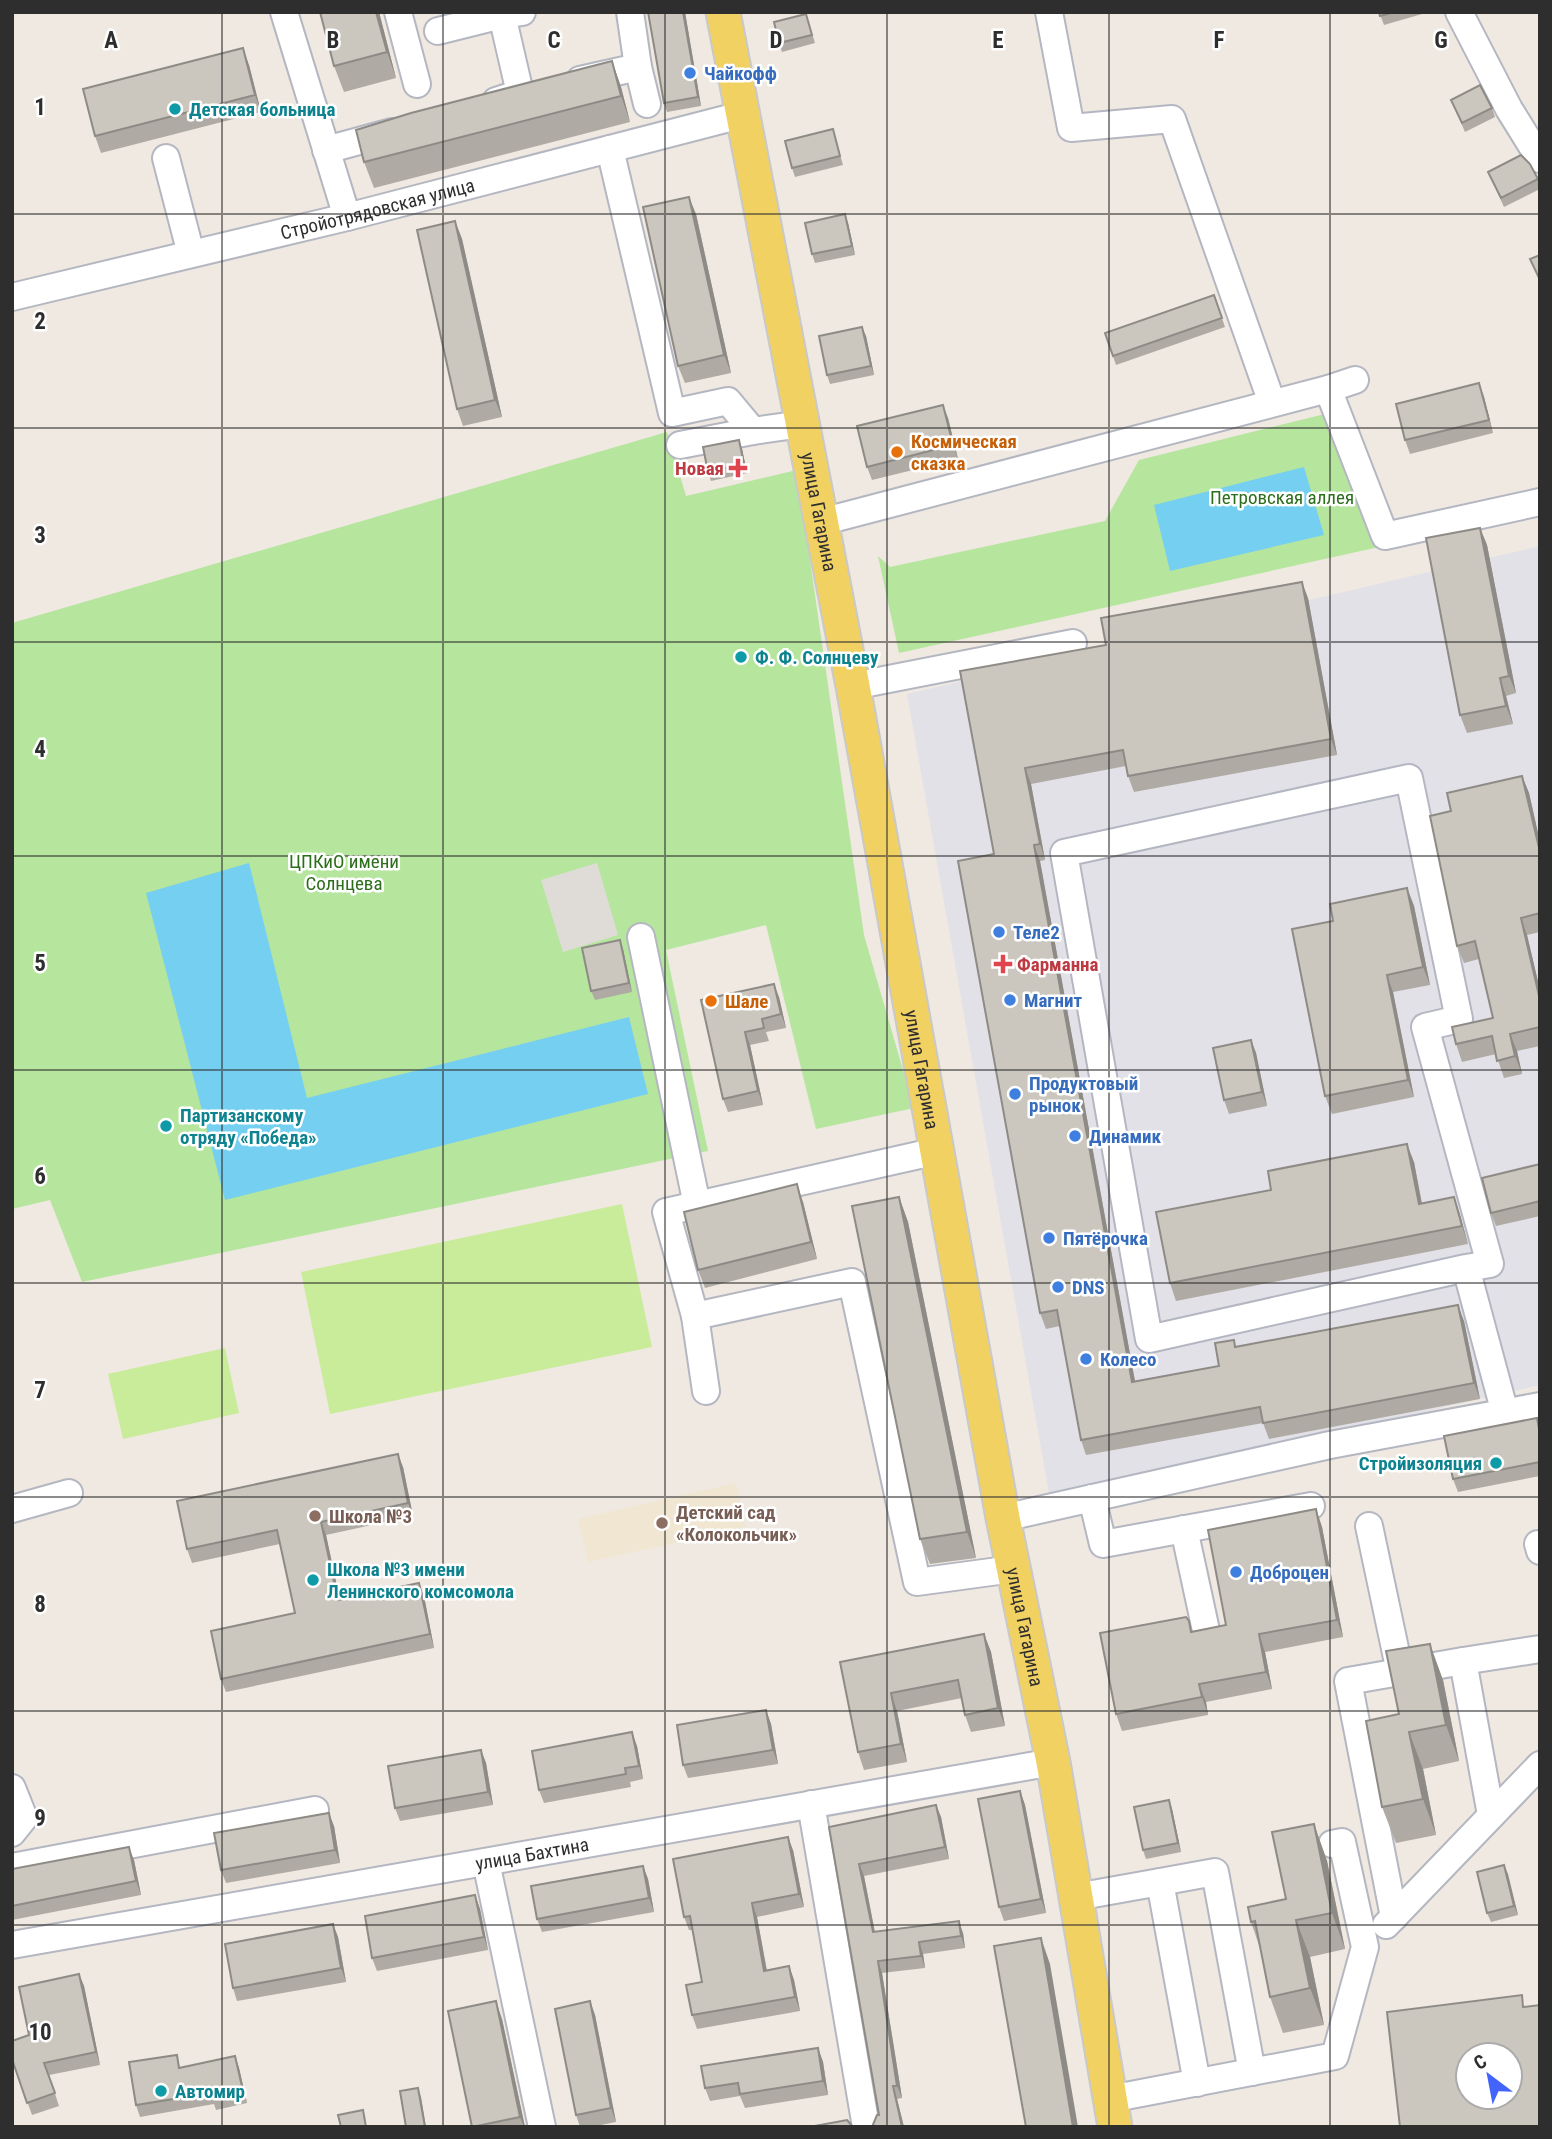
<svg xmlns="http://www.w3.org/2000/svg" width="1552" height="2139" font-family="'Roboto Condensed',sans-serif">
	<rect width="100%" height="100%" fill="#efe9e1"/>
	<path fill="#e3e1e8" d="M1540,546V1385L1050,1499L907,694Z"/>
	<path fill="#f0e6d1" d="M736,1483L745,1527L588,1562L578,1519Z"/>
	<path fill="#b6e59e" d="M1329,413L1379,547L899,653L878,556L890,567L1105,521L1139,460Z
		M667,432L686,496L797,470L864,935L914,1108L816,1129L766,925L666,950L708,1151L82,1282L50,1200L12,1209V623Z"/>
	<path fill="#c9ec9a" d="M622,1204L652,1347L330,1414L301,1272Z
		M225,1348L239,1413L123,1439L108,1374Z"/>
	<path fill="#dfdcd8" d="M597,863L618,935L563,952L541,880Z"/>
	<path fill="#75cff0" d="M1304,467L1324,535L1170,571L1154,505Z
		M249,863L307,1098L629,1017L648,1094L225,1200L146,893Z"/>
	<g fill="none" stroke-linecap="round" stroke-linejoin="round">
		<defs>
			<g id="minor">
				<path d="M284,12L347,217"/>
				<path d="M398,12L417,84"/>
				<path d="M1049,12L1071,128L1172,119L1272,403"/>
				<path d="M1459,12L1509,109L1540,159"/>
				<path d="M438,31L502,15L522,12"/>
				<path d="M638,67L647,104"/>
				<path d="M580,80L638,67L630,12"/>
				<path d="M496,101L520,93L502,15"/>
				<path d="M610,149L672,413L728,401L753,431L802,424"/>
				<path d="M326,150L392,132"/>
				<path d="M166,158L191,254"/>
				<path id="s1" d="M12,297L347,217L741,115"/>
				<path d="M1328,389L1385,536L1540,502"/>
				<path d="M680,445L753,431"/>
				<path d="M821,522L1328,389L1355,380"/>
				<path d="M853,686L1073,643"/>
				<path d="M641,937L697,1205"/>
				<path d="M937,1151L666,1212L695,1316L852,1282L917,1582L1013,1569"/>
				<path d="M1466,1268L1490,1264L1425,1027L1459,1019L1409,778L1064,853L1149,1339L1466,1268L1505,1413"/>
				<path d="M695,1316L706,1391"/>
				<path d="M1092,1498L1103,1544L1311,1506"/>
				<path d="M12,1509L69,1493"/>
				<path d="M1003,1518L1330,1445L1540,1406"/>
				<path d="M1369,1526L1400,1672"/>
				<path d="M1184,1529L1205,1626"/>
				<path d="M1538,1544L1540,1551"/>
				<path d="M1463,1661L1540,1649"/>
				<path d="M12,1788L24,1818L12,1833"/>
				<path d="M811,1804L866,2127"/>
				<path d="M486,1862L542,2127"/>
				<path d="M12,1867L315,1810"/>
				<path d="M1160,1882L1215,1872L1252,2072"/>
				<path d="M1076,1897L1160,1882L1197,2083"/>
				<path d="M1394,1917L1348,1681L1463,1661L1491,1815"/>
				<path d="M1386,1925L1540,1765"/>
				<path id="s2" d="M12,1945L1053,1762"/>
				<path d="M1110,2099L1335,2056L1365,1947L1342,1842L1332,1844"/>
			</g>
			<g id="major">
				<path id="s3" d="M723,12L853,686L1003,1518L1053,1762L1115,2127"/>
			</g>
		</defs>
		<use href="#minor" stroke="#b4b7c1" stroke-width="30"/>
		<use href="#major" stroke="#c9c9c9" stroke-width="37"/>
		<use href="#minor" stroke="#fff" stroke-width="26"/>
		<use href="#major" stroke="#f2d163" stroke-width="33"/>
	</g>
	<path fill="#afaba4" d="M320,12H379L396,78L344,92L334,66Z
		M648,12H685L701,106L667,112L664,103Z
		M1379,12H1429L1384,25Z
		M806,14L815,43L782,52L779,43Z
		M612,61L621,87L630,122L374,188L364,162Z
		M249,65L261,112L101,153L95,136Z
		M1451,100L1492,108L1495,117L1465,132Z
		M833,129L843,165L795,177L792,168Z
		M1488,172L1538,179L1540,189L1504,207Z
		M696,214L731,373L685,383L678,366Z
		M455,221L462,239L502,417L463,426L457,409Z
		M848,223L855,255L815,263L812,254Z
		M1214,295L1225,327L1116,365L1105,333Z
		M866,336L874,375L830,384L827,375Z
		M1484,397L1493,433L1410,454L1405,440Z
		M948,418L958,459L872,480L867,467Z
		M739,440L742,449L747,473L711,481L708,472Z
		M1480,528L1487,545L1516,693L1506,696L1513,724L1467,733L1460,715Z
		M1308,598L1337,755L1134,792L1128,776L1126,766L1031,784L1045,860L1040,861L1135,1381L1219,1366L1237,1347L1464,1321L1480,1399L1269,1439L1263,1423L1086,1455L1081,1440L1060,1326L1046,1329L1040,1313L994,854L960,671L1106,645Z
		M1522,776L1529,793L1540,842V932L1527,935L1540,990V1046L1517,1051L1522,1074L1504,1078L1496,1054L1462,1062L1456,1044L1493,1018L1479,959L1464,963L1457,946L1451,811Z
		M1407,888L1414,906L1430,985L1393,992L1414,1097L1332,1114L1325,1096Z
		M620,940L623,949L632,992L595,1000L591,991Z
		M779,997L786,1028L766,1032L769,1041L750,1045L763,1105L728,1112L723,1099L701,1000Z
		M1251,1040L1256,1053L1267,1106L1229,1114L1224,1100Z
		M1414,1162L1422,1203L1454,1197L1460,1215L1468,1244L1176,1301L1170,1283Z
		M1540,1164V1216L1496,1226L1491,1213Z
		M899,1197L908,1222L976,1558L930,1564L920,1539Z
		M803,1202L817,1259L705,1288L698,1270Z
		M1537,1418L1540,1426V1476L1458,1492L1453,1479Z
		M403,1467L413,1516L326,1535L340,1600L424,1596L434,1648L226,1692L221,1679L295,1613L280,1544L192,1563L187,1549Z
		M1316,1509L1322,1527L1343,1637L1265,1652L1272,1689L1206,1702L1208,1715L1122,1731L1116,1714L1193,1631L1226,1625Z
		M984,1634L991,1652L1005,1726L971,1732L965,1715L962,1698L897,1711L907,1762L864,1770L858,1752L840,1662Z
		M1443,1680L1459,1761L1423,1769L1436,1835L1396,1843L1382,1807L1399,1714Z
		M766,1710L771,1724L778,1764L688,1778L683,1765Z
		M637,1746L643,1779L630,1782L631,1787L544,1803L539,1790Z
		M481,1750L486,1763L493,1805L400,1821L395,1808Z
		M1020,1791L1025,1805L1046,1913L1004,1921L999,1907Z
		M1169,1800L1172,1809L1181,1852L1146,1859L1143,1850Z
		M936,1805L941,1817L949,1859L864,1876L875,1932L963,1933L965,1948L923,1954L925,1968L882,1973L902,2098L897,2099L904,2127L879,2115L829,1827Z
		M1314,1824L1327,1861L1345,1949L1310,1957L1324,2025L1283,2033L1270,1997L1260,1948L1251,1922L1286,1899Z
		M334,1826L340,1863L226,1883L221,1870Z
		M793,1850L804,1907L757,1917L767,1970L789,1966L794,1980L800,2011L697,2029L692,2015L702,1982L692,1930H689L684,1917Z
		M134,1860L141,1895L12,1920V1869Z
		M1504,1865L1518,1915L1491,1922L1487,1913Z
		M643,1866L648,1879L654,1912L542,1932L537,1919Z
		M475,1895L480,1909L488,1950L377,1971L372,1958Z
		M333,1924L338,1937L346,1982L237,2001L233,1988Z
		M79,1974L84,1986L100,2065L49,2075L59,2106L32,2115L12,2059L29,2035Z
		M590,2001L595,2015L616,2122L591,2127H580L576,2115Z
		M502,2019L525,2127H472Z
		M818,2048L823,2062L828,2095L745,2108L740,2096L710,2101L705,2088Z
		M235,2056L239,2068L247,2103L216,2110L214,2104L140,2117L136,2105L182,2068Z"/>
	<path fill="#8e8b86" d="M376,12H379L396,78L387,52Z
		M683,12H685L701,106L698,97Z
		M243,48L249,65L261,112L255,95Z
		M612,61L621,87L630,122L621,96Z
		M689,197L696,214L731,373L724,355Z
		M845,214L848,223L855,255L852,246Z
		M455,221L462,239L502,417L495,400Z
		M862,327L866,336L874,375L871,366Z
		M1479,383L1484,397L1493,433L1489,420Z
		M943,405L948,418L958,459L953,445Z
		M739,440L742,449L747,473L744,464Z
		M1480,528L1487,545L1516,693L1509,676Z
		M1302,582L1308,598L1337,755L1331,739Z
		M1500,678L1506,696L1513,724L1506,706Z
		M1025,768L1031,784L1045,860L1040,844Z
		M1522,776L1529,793L1540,842V852Z
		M1034,845L1040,861L1138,1398L1132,1382Z
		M1407,888L1414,906L1430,985L1423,967Z
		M1521,918L1527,935L1540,990V1000Z
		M620,940L623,949L632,992L629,983Z
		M1387,975L1393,992L1414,1097L1408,1080Z
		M774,984L779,997L786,1028L781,1014Z
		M745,1032L750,1045L763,1105L758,1091Z
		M1510,1034L1517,1051L1522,1074L1515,1056Z
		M1251,1040L1256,1053L1267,1106L1262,1092Z
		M1407,1144L1414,1162L1425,1222L1419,1204Z
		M797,1184L803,1202L817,1259L811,1242Z
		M899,1197L908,1222L976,1558L967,1532Z
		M1454,1197L1460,1215L1468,1244L1462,1226Z
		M1458,1305L1464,1321L1480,1399L1474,1383Z
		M398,1454L403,1467L413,1516L408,1503Z
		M1316,1509L1322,1527L1343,1637L1337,1620Z
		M321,1522L326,1535L343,1614L338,1600Z
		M419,1583L424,1596L434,1648L430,1634Z
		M984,1634L991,1652L1005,1726L998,1708Z
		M1259,1634L1265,1652L1272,1689L1266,1672Z
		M1430,1644L1443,1680L1459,1761L1446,1725Z
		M1199,1684L1206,1702L1208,1715L1202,1697Z
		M891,1693L897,1711L907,1762L901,1744Z
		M766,1710L771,1724L778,1764L773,1750Z
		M632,1732L637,1746L643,1779L639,1766Z
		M1409,1732L1423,1769L1436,1835L1423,1799Z
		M481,1750L486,1763L493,1805L488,1792Z
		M1020,1791L1025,1805L1046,1913L1041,1899Z
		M1169,1800L1172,1809L1181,1852L1178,1843Z
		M936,1805L941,1817L949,1859L945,1847Z
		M329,1813L334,1826L340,1863L335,1850Z
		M1314,1824L1327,1861L1345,1949L1332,1913Z
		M788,1837L793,1850L804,1907L799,1894Z
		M129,1847L134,1860L141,1895L136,1881Z
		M859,1864L864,1876L877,1944L873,1932Z
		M1504,1865L1508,1874L1518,1915L1514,1906Z
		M643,1866L648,1879L654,1912L649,1898Z
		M475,1895L480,1909L488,1950L484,1937Z
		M752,1903L757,1917L769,1984L764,1971Z
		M1296,1920L1310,1957L1324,2025L1310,1988Z
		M959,1921L963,1933L965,1948L961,1936Z
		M333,1924L338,1937L346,1982L341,1968Z
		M1041,1938L1050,1964L1078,2127H1073Z
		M919,1942L923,1954L925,1968L921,1956Z
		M878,1961L882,1973L902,2098L897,2086Z
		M789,1966L794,1980L800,2011L795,1997Z
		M79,1974L84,1986L100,2065L96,2052Z
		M496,2001L502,2019L525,2127H524L520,2117Z
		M590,2001L595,2015L616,2122L611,2108Z
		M818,2048L823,2062L828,2095L823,2081Z
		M235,2056L239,2068L247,2103L243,2091Z
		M893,2086L897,2099L904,2127H902Z
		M418,2088L421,2097L426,2127H425Z"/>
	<path fill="#cbc7bf" stroke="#8e8b86" stroke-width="2" fill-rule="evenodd" d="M320,12H376L387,52L334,66Z
		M648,12H683L698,97L664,103Z
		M1379,12H1395L1380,16Z
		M806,14L812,35L779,43L774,22Z
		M243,48L255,95L95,136L83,89Z
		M612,61L621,96L364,162L356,130L411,113Z
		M1480,85L1492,108L1462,123L1451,100Z
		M833,129L840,156L792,168L785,141Z
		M1521,155L1530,164L1538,179L1501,198L1488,172Z
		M689,197L724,355L678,366L643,207Z
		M845,214L852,246L812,254L805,223Z
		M455,221L495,400L457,409L417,230Z
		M1540,255V280L1530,259Z
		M1214,295L1222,318L1113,356L1105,333Z
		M862,327L871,366L827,375L819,336Z
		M1479,383L1489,420L1405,440L1396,404Z
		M943,405L953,445L867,467L857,426Z
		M739,440L744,464L708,472L703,447Z
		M1480,528L1509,676L1500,678L1506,706L1460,715L1426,538Z
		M1302,582L1331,739L1128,776L1123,750L1025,768L1040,844L1034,845L1132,1382L1219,1366L1215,1343L1234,1340L1235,1347L1458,1305L1474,1383L1263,1423L1260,1407L1081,1440L1057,1310L1040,1313L958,861L994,854L960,671L1106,645L1101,618Z
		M1522,776L1540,852V913L1521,918L1540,1000V1027L1510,1034L1515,1056L1497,1061L1492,1036L1456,1044L1452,1027L1493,1018L1475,941L1457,946L1430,816L1451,811L1447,793Z
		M1407,888L1423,967L1387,975L1408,1080L1325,1096L1292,929L1333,921L1330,904Z
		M620,940L629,983L591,991L582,948Z
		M774,984L781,1014L762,1019L764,1028L745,1032L758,1091L723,1099L701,1000Z
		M1251,1040L1262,1092L1224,1100L1213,1048Z
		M1407,1144L1419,1204L1454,1197L1462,1226L1170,1283L1156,1212L1271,1190L1268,1171Z
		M1540,1164V1201L1491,1213L1482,1178Z
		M797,1184L811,1242L698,1270L684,1212Z
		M899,1197L967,1532L920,1539L852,1206Z
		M1537,1418L1540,1434V1462L1453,1479L1444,1436Z
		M398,1454L408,1503L321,1522L338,1600L419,1583L430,1634L221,1679L211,1631L295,1613L277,1530L187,1549L177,1501Z
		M1316,1509L1337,1620L1259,1634L1266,1672L1199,1684L1202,1697L1116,1714L1100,1633L1186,1617L1189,1621L1191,1632L1226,1625L1208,1530Z
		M984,1634L998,1708L965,1715L958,1680L891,1693L901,1744L858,1752L840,1662Z
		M1430,1644L1446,1725L1409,1732L1423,1799L1382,1807L1366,1721L1399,1714L1386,1651Z
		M766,1710L773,1750L683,1765L677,1725Z
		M632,1732L639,1766L625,1768L626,1774L539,1790L532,1751Z
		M481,1750L488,1792L395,1808L388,1766Z
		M1020,1791L1041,1899L999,1907L978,1799Z
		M1169,1800L1178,1843L1143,1850L1134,1807Z
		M936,1805L945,1847L859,1864L873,1932L959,1921L961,1936L919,1942L921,1956L878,1961L897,2086H893L902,2127H872L877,2115H879L829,1827Z
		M329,1813L335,1850L221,1870L214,1833Z
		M1314,1824L1332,1913L1296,1920L1310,1988L1270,1997L1255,1921L1251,1922L1248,1907L1286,1899L1272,1832Z
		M788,1837L799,1894L752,1903L764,1971L789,1966L795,1997L692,2015L686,1985L702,1982L690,1916L684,1917L673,1859Z
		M129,1847L136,1881L12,1906V1869Z
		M1504,1865L1514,1906L1487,1913L1477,1872Z
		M643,1866L649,1898L537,1919L531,1886Z
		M475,1895L484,1937L372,1958L365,1916Z
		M333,1924L341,1968L233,1988L225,1944Z
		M1041,1938L1073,2127H1026L994,1946Z
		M79,1974L96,2052L44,2063L55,2093L27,2103L12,2059V2041L29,2035L19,1987Z
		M1522,1995L1523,2007L1540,2005V2127H1400L1387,2012ZM1468,2055H1510V2097H1468Z
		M496,2001L520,2117L472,2127L448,2011Z
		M590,2001L611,2108L576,2115L555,2009Z
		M818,2048L823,2081L740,2094L738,2083L705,2088L701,2066Z
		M177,2055L179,2068L235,2056L243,2091L212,2098L211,2093L136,2105L129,2062Z
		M418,2088L425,2127H406L400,2091Z
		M363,2110L366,2127H341L338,2115Z
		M847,2120L853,2127H809Z"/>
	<path fill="none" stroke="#2e2e2e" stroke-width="2" stroke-opacity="0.55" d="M222,12V2127M443,12V2127M665,12V2127M887,12V2127M1109,12V2127M1330,12V2127M12,214H1540M12,428H1540M12,642H1540M12,856H1540M12,1070H1540M12,1283H1540M12,1497H1540M12,1711H1540M12,1925H1540"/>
	<g fill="#3f7fe0" stroke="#fff" stroke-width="2.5">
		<circle cx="690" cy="73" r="7"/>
		<circle cx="999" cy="932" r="7"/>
		<circle cx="1010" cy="1000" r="7"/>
		<circle cx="1015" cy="1094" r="7"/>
		<circle cx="1075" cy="1136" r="7"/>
		<circle cx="1049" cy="1238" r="7"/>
		<circle cx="1058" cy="1287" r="7"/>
		<circle cx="1086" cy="1359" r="7"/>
		<circle cx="1236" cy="1572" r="7"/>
	</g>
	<g fill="#0f9aa8" stroke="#fff" stroke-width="2.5">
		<circle cx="175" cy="109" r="7"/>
		<circle cx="741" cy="657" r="7"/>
		<circle cx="166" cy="1126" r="7"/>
		<circle cx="1496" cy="1463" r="7"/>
		<circle cx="313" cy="1580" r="7"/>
		<circle cx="161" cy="2091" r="7"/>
	</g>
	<g fill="#e8710a" stroke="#fff" stroke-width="2.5">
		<circle cx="897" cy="452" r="7"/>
		<circle cx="711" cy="1001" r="7"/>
	</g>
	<g fill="#e0444e" stroke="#fff" stroke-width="2.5">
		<path d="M734.5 457.5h7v7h7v7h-7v7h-7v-7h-7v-7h7z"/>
		<path d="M999.5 953.5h7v7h7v7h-7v7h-7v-7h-7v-7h7z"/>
	</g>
	<g fill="#8d6e63" stroke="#fff" stroke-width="2.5">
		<circle cx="315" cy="1516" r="7"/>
		<circle cx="662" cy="1523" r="7"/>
	</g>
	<g text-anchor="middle" stroke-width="5" stroke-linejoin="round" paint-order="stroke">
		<g font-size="19" font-weight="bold" fill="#366cbe" stroke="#fff" text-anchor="start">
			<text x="704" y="80">Чайкофф</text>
			<text x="1013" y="939">Теле2</text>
			<text x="1024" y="1007">Магнит</text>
			<text x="1029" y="1090">Продуктовый<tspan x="1029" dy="22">рынок</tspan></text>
			<text x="1089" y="1143">Динамик</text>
			<text x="1063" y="1245">Пятёрочка</text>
			<text x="1072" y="1294">DNS</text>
			<text x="1100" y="1366">Колесо</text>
			<text x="1250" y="1579">Доброцен</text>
		</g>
		<g font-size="19" font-weight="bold" fill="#0d838f" stroke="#fff" text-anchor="start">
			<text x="189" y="116">Детская больница</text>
			<text x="755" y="664">Ф. Ф. Солнцеву</text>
			<text x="180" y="1122">Партизанскому<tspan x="180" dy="22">отряду «Победа»</tspan></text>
			<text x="1482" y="1470" text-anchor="end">Стройизоляция</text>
			<text x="327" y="1576">Школа №3 имени<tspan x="327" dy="22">Ленинского комсомола</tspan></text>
			<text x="175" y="2098">Автомир</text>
		</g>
		<g font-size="19" fill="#2e2e2e" stroke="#fff">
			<text dy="7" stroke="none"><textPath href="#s1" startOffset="376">Стройотрядовская улица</textPath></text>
			<text dy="7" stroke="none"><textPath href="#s3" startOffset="509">улица Гагарина</textPath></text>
			<text dy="7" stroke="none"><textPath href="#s3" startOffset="1076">улица Гагарина</textPath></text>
			<text dy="7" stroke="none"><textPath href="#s3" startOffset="1643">улица Гагарина</textPath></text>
			<text dy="7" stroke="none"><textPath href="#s2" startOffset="528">улица Бахтина</textPath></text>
		</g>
		<g font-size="19" font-weight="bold" fill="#c56008" stroke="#fff" text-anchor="start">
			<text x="911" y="448">Космическая<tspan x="911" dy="22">сказка</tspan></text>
			<text x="725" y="1008">Шале</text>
		</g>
		<g font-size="19" font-weight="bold" fill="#be3a42" stroke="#fff" text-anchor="end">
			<text x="724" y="475">Новая</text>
			<text x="1017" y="971" text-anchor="start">Фарманна</text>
		</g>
		<g font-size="19" fill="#2c6e1b" stroke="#fff">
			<text x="1282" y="504">Петровская аллея</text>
			<text x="344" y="868">ЦПКиО имени<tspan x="344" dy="22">Солнцева</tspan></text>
		</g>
		<g font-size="19" font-weight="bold" fill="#785e54" stroke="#fff" text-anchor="start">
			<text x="676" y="1519">Детский сад<tspan x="676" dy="22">«Колокольчик»</tspan></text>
			<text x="329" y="1523">Школа №3</text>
		</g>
	</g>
	<g font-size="23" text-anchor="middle" font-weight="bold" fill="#2e2e2e" stroke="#fff" stroke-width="5" stroke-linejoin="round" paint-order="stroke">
		<text x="111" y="48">A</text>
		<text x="333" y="48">B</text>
		<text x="554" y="48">C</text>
		<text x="776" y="48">D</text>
		<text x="998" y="48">E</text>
		<text x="1219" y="48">F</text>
		<text x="1441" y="48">G</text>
		<text x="40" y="115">1</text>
		<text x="40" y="329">2</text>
		<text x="40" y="543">3</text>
		<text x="40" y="757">4</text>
		<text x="40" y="971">5</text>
		<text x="40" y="1184">6</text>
		<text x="40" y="1398">7</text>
		<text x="40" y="1612">8</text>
		<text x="40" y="1826">9</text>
		<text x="40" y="2040">10</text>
	</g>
	<rect width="1552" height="2139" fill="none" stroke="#2e2e2e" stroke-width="28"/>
	<g transform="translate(1489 2076) rotate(328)"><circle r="33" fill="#ffffff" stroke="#ababab" stroke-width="2"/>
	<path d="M0-5L12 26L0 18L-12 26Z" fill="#4264fb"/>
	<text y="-10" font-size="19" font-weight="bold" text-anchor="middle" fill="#2e2e2e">С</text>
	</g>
</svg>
